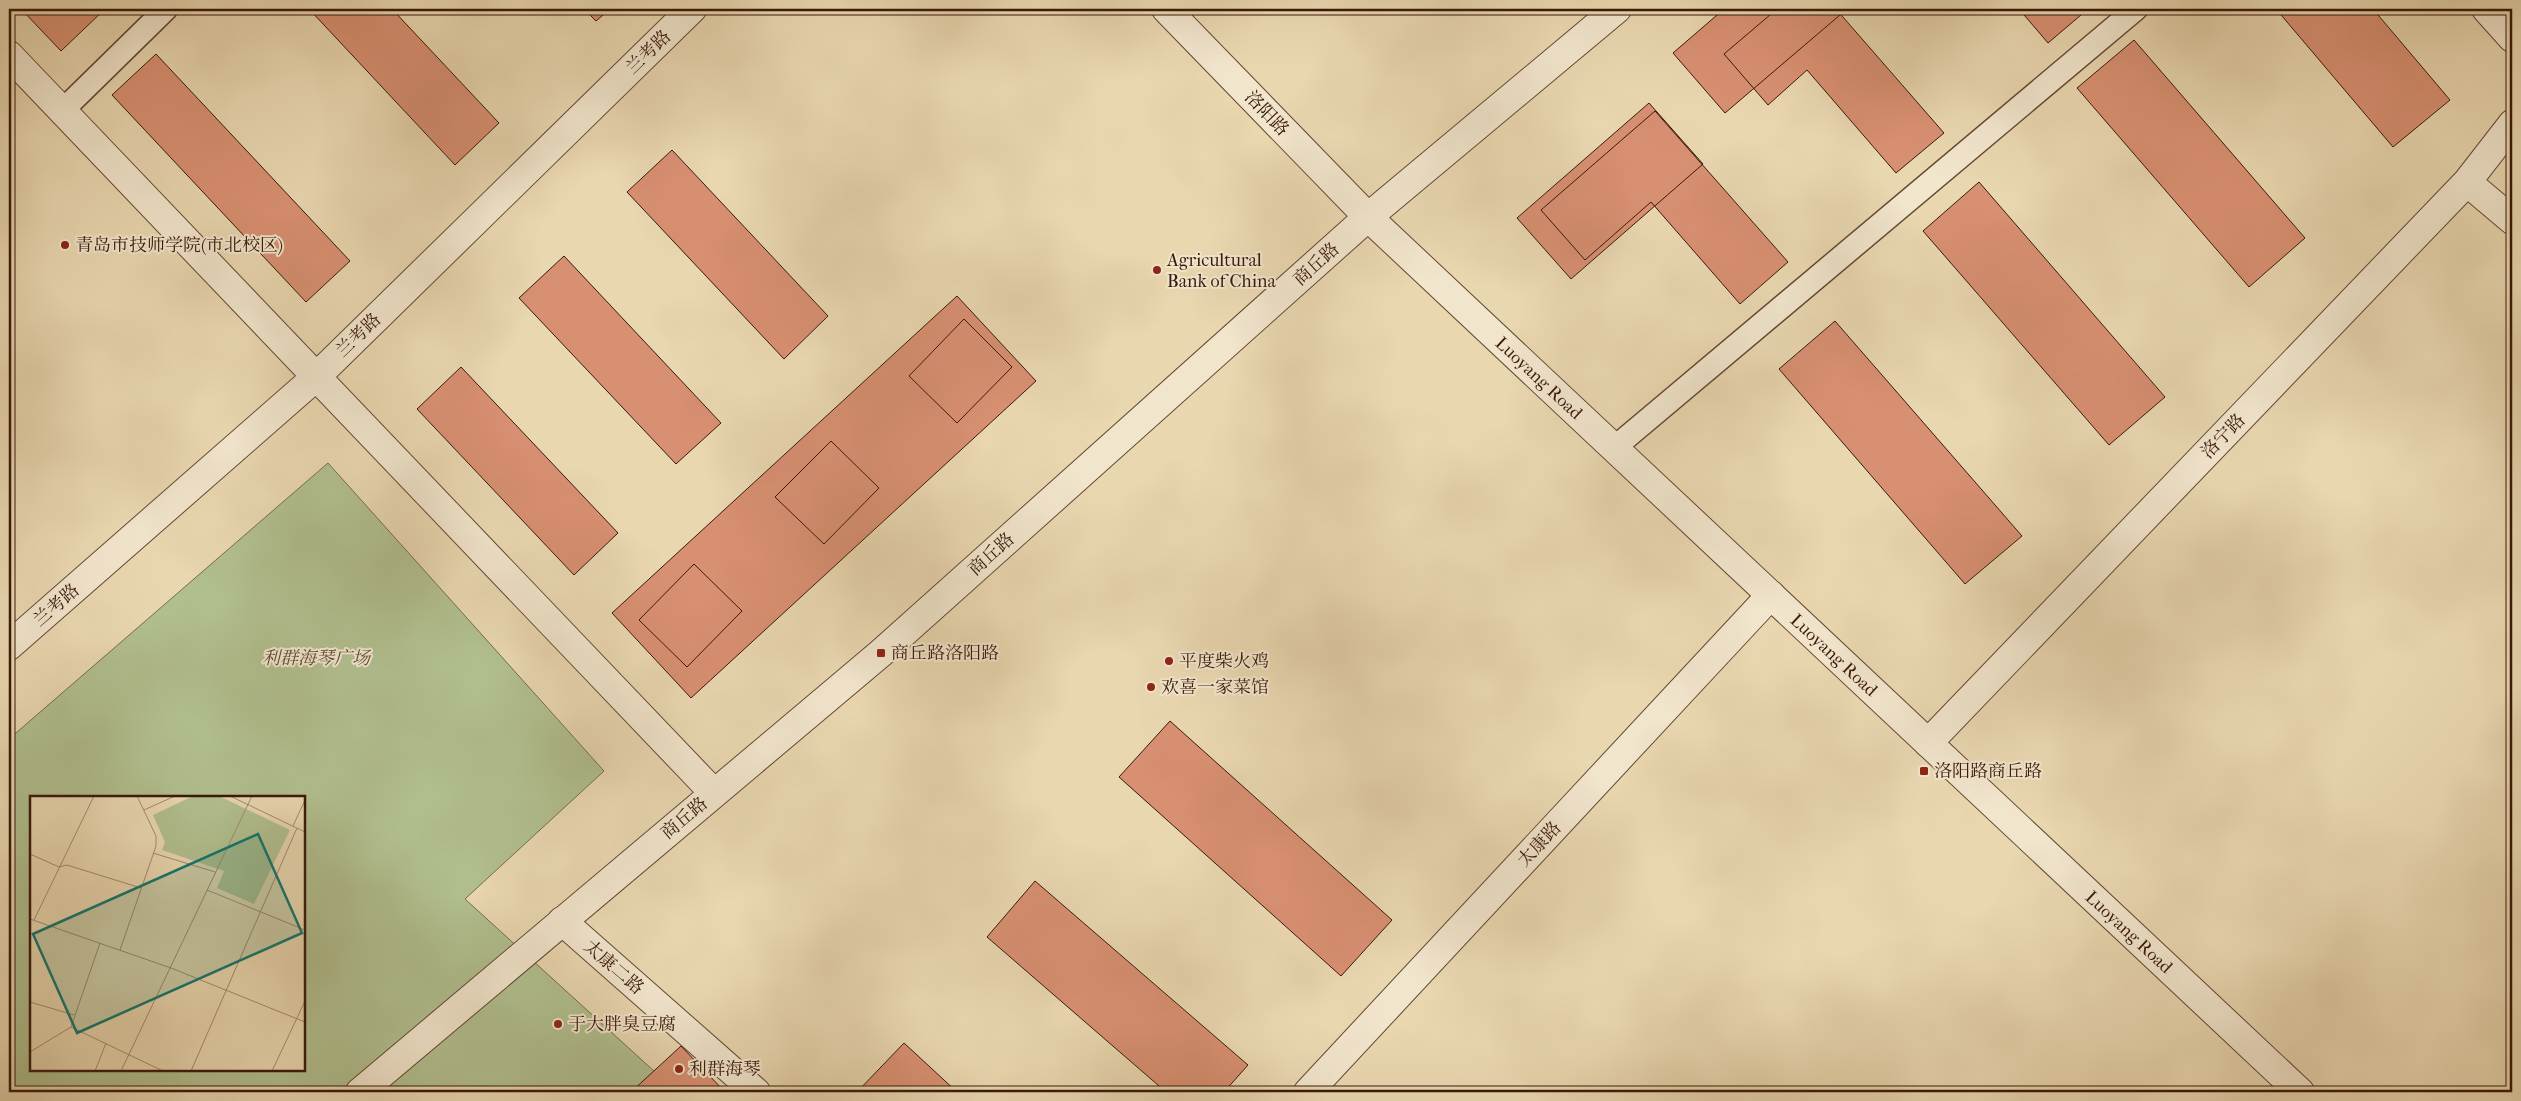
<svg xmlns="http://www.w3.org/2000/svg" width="2521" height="1101" font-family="'IM FELL French Canon','Noto Serif SC',serif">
	<rect width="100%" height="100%" fill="#e9d7b0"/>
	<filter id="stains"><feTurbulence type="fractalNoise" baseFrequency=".004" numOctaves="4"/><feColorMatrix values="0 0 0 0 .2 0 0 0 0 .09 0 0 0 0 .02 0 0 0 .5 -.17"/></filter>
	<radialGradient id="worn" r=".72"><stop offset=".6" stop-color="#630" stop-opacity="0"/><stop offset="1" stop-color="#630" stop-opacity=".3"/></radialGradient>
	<path fill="#b1bf8f" stroke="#756c4d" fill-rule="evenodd" d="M328,463L604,771L465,899L677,1092H9V739ZM31,797H304V1070H31Z"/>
	<path fill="#d89072" stroke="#39180b" d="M21,9H105L61,51Z
		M309,9H392L499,123L455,165Z
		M584,9H610L596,21Z
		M1724,9H1847L1725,113L1673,53Z
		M1777,9H1836L1944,133L1896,173L1807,70L1768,105L1724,54Z
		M2019,9H2088L2048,43Z
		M2276,9H2373L2450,100L2393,147Z
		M2134,40L2305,238L2249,287L2077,88Z
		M156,54L350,261L306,302L112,95Z
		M1649,103L1703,164L1571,279L1517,218Z
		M1655,111L1788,262L1740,304L1651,202L1585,260L1541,210Z
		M672,150L828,316L784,359L627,192Z
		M1979,182L2165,397L2109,445L1923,231Z
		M564,256L721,423L676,464L519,298Z
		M957,296L1036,381L691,698L612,613Z
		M964,319L1012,367L957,423L909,376Z
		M1835,321L2022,536L1965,584L1779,369Z
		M461,367L618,533L574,575L417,409Z
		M831,441L879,488L824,544L775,497Z
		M694,564L742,611L687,667L639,620Z
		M1170,721L1392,920L1341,976L1119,777Z
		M1035,881L1248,1065L1224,1092H1166L987,937Z
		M904,1043L957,1092H857Z
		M681,1046L725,1092H631Z"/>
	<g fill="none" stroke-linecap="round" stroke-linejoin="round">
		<defs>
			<path id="service" d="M62,111L166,9
				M1614,448L2136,9"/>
			<path id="minor" d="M2486,9L2512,38
				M9,55L714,793
				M2467,182L2512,220
				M9,646L316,377L692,9
				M1928,743L2467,182L2512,124
				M562,921L756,1092
				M1308,1092L1771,595"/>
			<path id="tertiary" d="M1166,9L1368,217L2300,1092
				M360,1092L881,653L1368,217L1617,9"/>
		</defs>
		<use href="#service" stroke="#654834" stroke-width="25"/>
		<use href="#minor" stroke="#654834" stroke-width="30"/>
		<use href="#tertiary" stroke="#654834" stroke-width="30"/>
		<use href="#service" stroke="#f1e5cc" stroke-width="22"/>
		<use href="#minor" stroke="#f1e5cc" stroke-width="28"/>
		<use href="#tertiary" stroke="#f1e5cc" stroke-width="28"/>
	</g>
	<g fill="#8f2418" stroke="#f1e5cc" stroke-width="2">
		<circle cx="65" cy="245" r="5"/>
		<circle cx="1157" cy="270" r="5"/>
		<rect x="876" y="648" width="10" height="10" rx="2.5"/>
		<circle cx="1169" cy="661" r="5"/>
		<circle cx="1151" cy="687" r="5"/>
		<rect x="1919" y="766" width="10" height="10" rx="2.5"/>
		<circle cx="558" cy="1024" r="5"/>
		<circle cx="679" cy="1069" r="5"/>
	</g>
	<g text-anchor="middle" stroke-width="4" stroke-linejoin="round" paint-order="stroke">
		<g font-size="18" fill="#39180b" stroke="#f1e5cc">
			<text transform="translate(648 52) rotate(-44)" y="6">兰考路</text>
			<text transform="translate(1267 113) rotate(46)" y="6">洛阳路</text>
			<text transform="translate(1316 264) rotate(-42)" y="6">商丘路</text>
			<text transform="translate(358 335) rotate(-44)" y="6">兰考路</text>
			<text transform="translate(1539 378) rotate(43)" y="6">Luoyang Road</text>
			<text transform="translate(2223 436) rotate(-46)" y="6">洛宁路</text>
			<text transform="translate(991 554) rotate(-42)" y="6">商丘路</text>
			<text transform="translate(56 605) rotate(-41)" y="6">兰考路</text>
			<text transform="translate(1834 655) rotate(43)" y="6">Luoyang Road</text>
			<text transform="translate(684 818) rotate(-40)" y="6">商丘路</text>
			<text transform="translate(1539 844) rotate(-47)" y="6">太康路</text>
			<text transform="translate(2129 932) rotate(43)" y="6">Luoyang Road</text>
			<text transform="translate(614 967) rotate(41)" y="6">太康二路</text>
		</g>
		<g font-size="18" fill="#39180b" stroke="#f1e5cc" text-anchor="start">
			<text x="75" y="251">青岛市技师学院(市北校区)</text>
			<text x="1167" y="266">Agricultural<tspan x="1167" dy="21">Bank of China</tspan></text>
			<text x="891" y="659">商丘路洛阳路</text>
			<text x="1179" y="667">平度柴火鸡</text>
			<text x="1161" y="693">欢喜一家菜馆</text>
			<text x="1934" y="777">洛阳路商丘路</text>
			<text x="568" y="1030">于大胖臭豆腐</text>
			<text x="689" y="1075">利群海琴</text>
		</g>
		<g font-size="18" font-style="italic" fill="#5d4a33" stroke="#f1e5cc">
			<text x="316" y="664">利群海琴广场</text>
		</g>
	</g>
	<g transform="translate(30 796)">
		<rect width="275" height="275" fill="#e9d7b0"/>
		<path d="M163,0H189L260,34L224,108L187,92L194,75L132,54L135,46L123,19Z" fill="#b1bf8f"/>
		<path fill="none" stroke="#a38b6e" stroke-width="1" d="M200,0L275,36M114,14L145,0M263,30L275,4M123,57L185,76M0,58L29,71L37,69L111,92M177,94L275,134M0,123L141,172L275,226M4,124L64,0M90,154L126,50V40L107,0M0,206L44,219M41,231L70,147M0,256L41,231L133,275M65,275L76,247M91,275L222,0M161,275L267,32M242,275L275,205"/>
		<path fill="#0f766e" fill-opacity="0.15" stroke="#0f766e" stroke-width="2.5" d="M228,38L272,137L47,237L3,138Z"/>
		<rect width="275" height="275" fill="none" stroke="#39180b" stroke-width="2.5"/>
	</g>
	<rect width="2521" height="1101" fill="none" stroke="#e9d7b0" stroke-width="30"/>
	<rect x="10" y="10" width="2501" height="1081" fill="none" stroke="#39180b" stroke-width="2.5"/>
	<rect x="15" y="15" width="2491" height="1071" fill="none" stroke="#39180b"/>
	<rect width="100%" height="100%" filter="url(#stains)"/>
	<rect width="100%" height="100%" fill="url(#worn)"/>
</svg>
